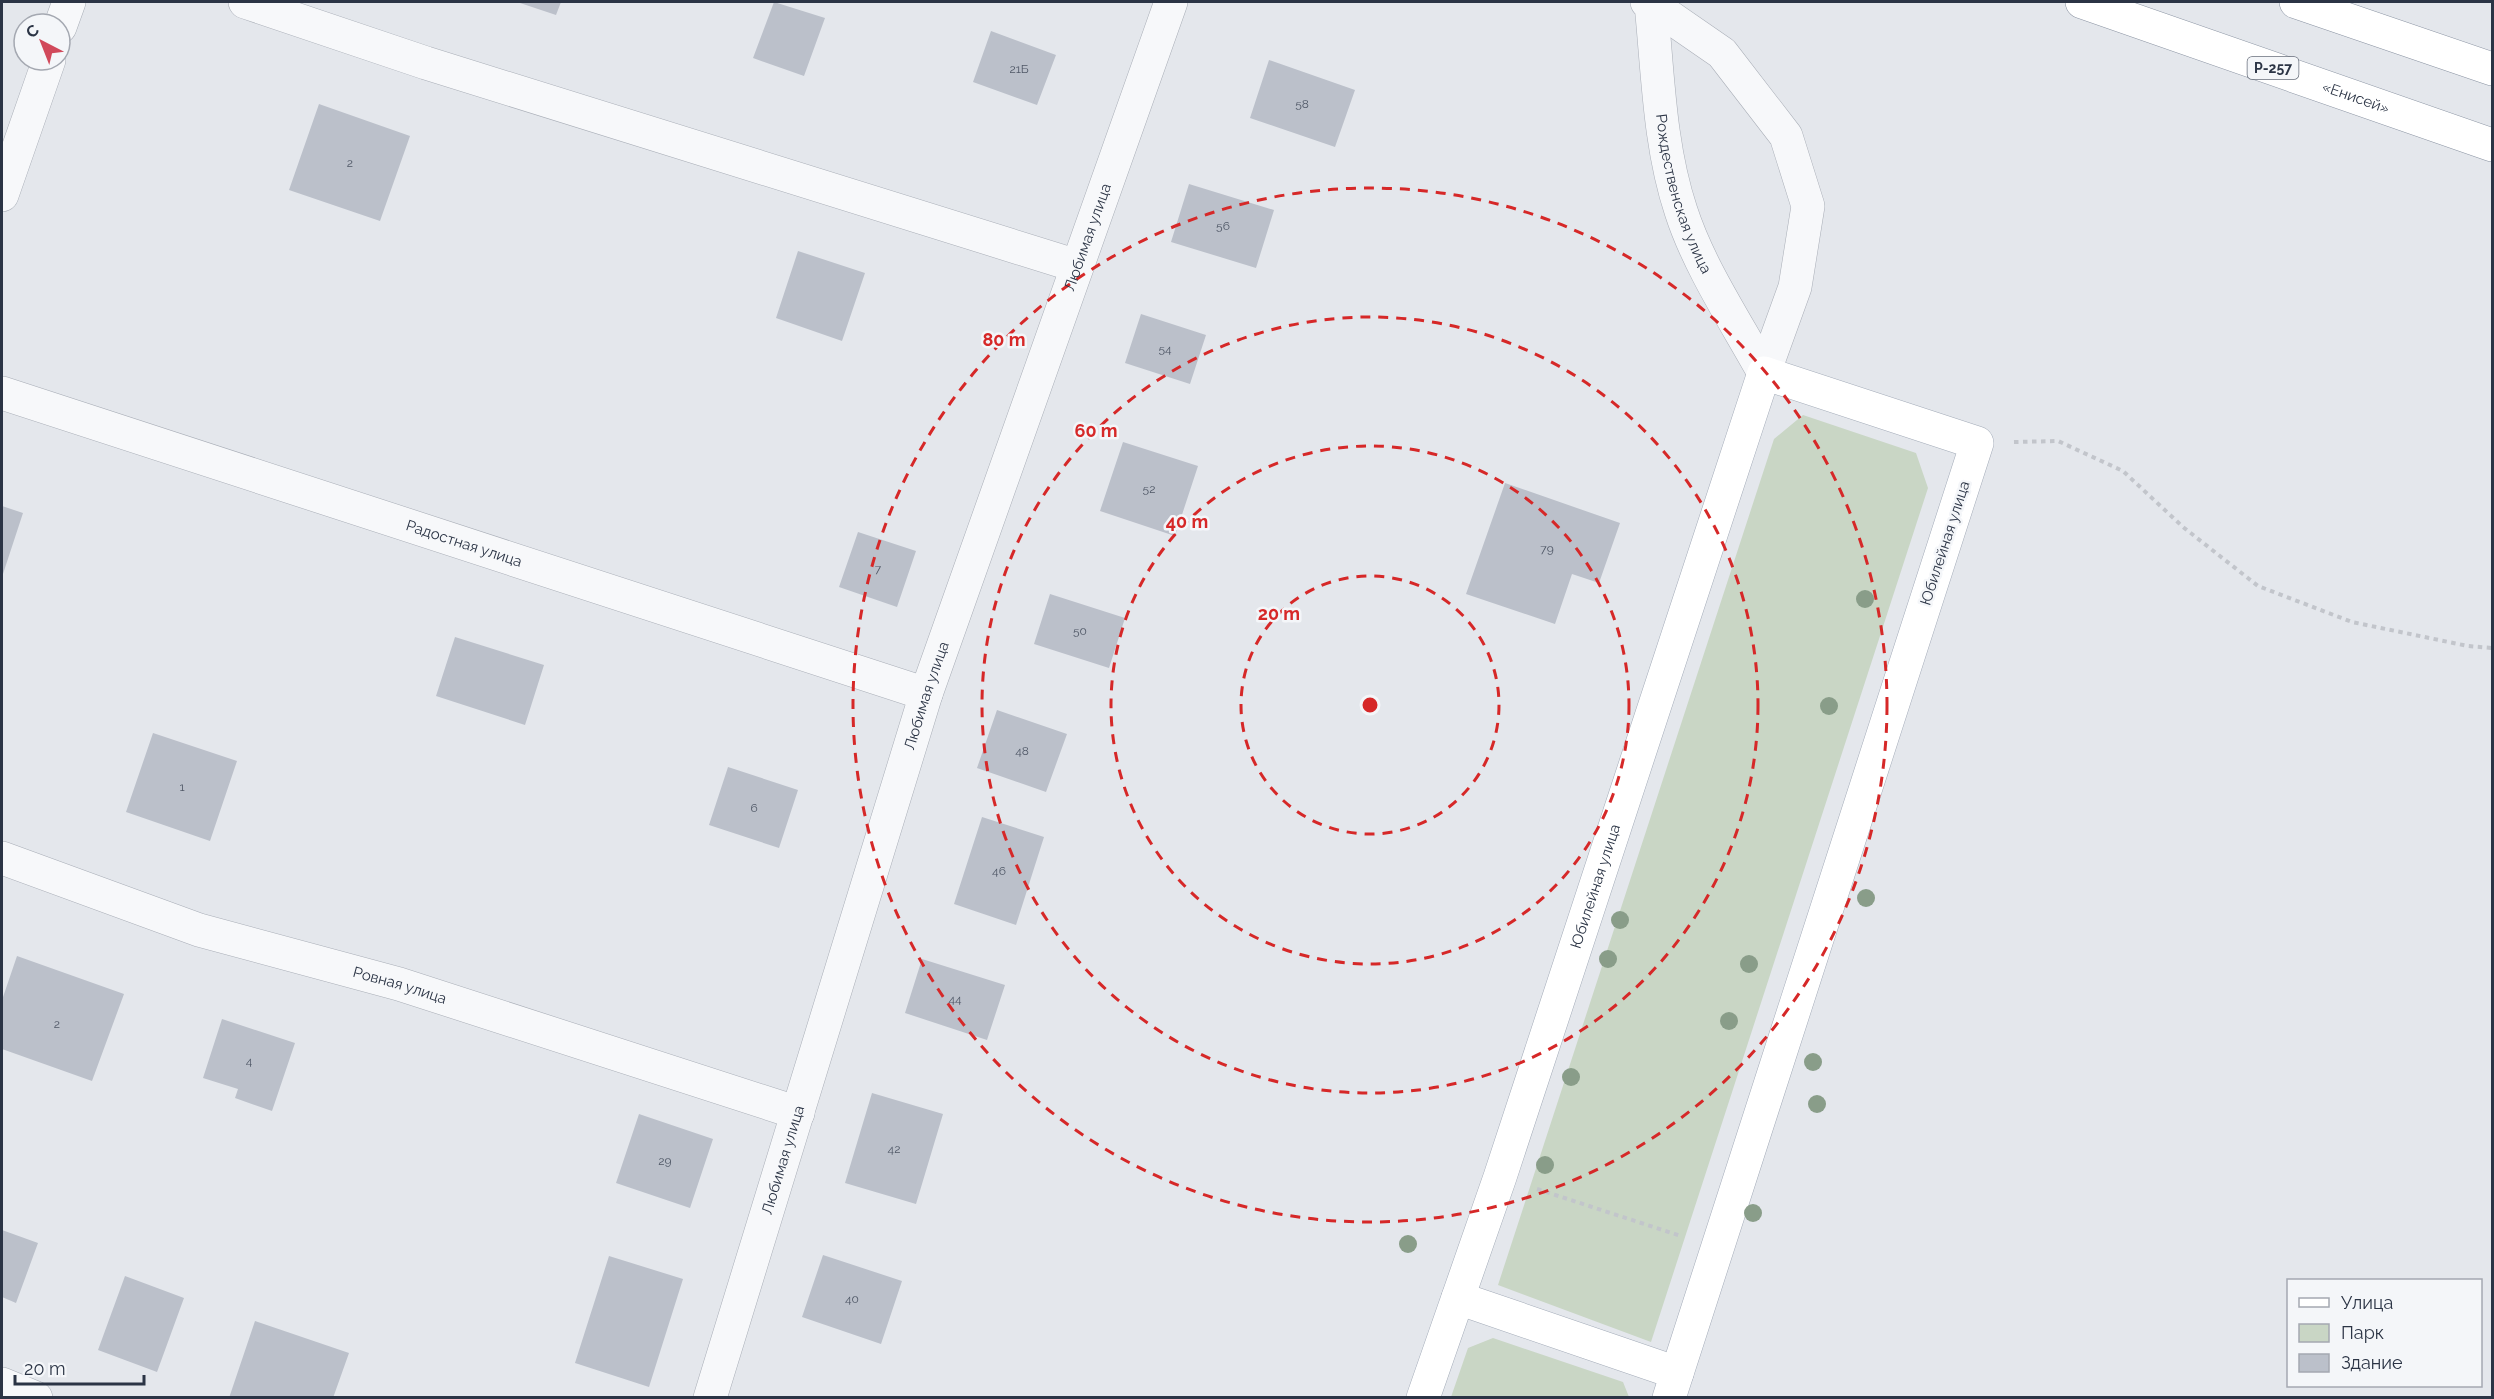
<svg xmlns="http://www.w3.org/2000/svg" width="2494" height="1399" font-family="Raleway,sans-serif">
	<rect width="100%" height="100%" fill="#e4e7ec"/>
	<path fill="#c9d6c5" d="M1803,415L1916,453L1928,488L1651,1342L1498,1285L1774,439Z
		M1493,1338L1623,1382L1629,1397H1451L1468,1348Z"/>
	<path fill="#bbc0ca" d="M517,2H561L556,15Z
		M774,2L825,18L804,76L753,58Z
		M991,31L1056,55L1037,105L973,82Z
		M1269,60L1355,90L1335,147L1250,118Z
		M319,104L410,136L380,221L289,190Z
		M1189,184L1274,210L1256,268L1171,242Z
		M798,251L865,273L842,341L776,318Z
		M1141,314L1206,335L1190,384L1125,363Z
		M1123,442L1198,466L1175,536L1100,511Z
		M1505,483L1620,523L1599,583L1572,574L1555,624L1466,594Z
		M2,506L23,513L2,577Z
		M858,532L916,551L897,607L839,587Z
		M1050,594L1125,618L1109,668L1034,644Z
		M455,637L544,665L525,725L436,696Z
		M997,710L1067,734L1046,792L977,768Z
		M153,733L237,761L210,841L126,812Z
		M728,767L798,790L779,848L709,825Z
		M982,817L1044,837L1016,925L954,904Z
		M17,956L124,994L92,1081L2,1049V1000Z
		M922,959L1005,985L987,1040L905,1013Z
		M222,1019L295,1043L272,1111L235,1098L238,1089L203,1078Z
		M872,1093L943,1114L916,1204L845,1183Z
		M639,1114L713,1139L690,1208L616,1183Z
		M2,1230L38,1243L16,1303L2,1297Z
		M823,1255L902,1281L881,1344L802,1317Z
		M609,1256L683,1279L649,1387L575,1363Z
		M125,1276L184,1298L157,1372L98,1350Z
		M255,1321L349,1353L333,1398H229Z"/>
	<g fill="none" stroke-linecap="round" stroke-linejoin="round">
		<defs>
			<g id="minor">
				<path d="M245,2L426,63L1077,266"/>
				<path id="s1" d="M1647,2L1651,4C1658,73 1659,145 1681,211C1699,267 1736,322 1764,373"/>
				<path d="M1651,4L1722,53L1786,136L1808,206L1795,287L1764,373"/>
				<path d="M60,27L69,2"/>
				<path d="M2,195L49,60"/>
				<path id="s2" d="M2,393L926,694"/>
				<path id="s3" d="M2,858L199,930L399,984L798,1113"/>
				<path d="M2,1384L36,1398"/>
				<path id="s4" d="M710,1398L926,694L1171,2"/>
			</g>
			<g id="major">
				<path d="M1458,1298L1677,1373"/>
				<path id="s5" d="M1423,1398L1500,1177L1764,373L1977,443L1669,1398"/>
			</g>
			<g id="highway">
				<path id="s6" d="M2082,2L2492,145"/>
				<path d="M2296,2L2492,69"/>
			</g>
		</defs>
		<use href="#minor" stroke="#a9aeb7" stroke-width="34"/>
		<use href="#major" stroke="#a3abb8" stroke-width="34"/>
		<use href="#highway" stroke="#8b94a3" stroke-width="34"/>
		<path stroke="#c2c5cb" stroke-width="4" stroke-dasharray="4.5 4.5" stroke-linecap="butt" d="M2014,442L2058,441L2123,471L2183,527L2258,586L2352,622L2468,646L2492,648
			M1537,1189L1681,1236"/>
		<use href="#minor" stroke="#f7f8fa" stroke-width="33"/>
		<use href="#major" stroke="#fff" stroke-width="33"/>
		<use href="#highway" stroke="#fff" stroke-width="33"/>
	</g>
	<g fill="#899d89">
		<circle cx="1865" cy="599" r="9"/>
		<circle cx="1829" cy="706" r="9"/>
		<circle cx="1866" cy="898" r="9"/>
		<circle cx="1620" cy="920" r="9"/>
		<circle cx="1608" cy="959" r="9"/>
		<circle cx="1749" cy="964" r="9"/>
		<circle cx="1729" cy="1021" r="9"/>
		<circle cx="1813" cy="1062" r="9"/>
		<circle cx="1571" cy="1077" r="9"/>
		<circle cx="1817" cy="1104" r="9"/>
		<circle cx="1545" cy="1165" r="9"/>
		<circle cx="1753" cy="1213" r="9"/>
		<circle cx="1408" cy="1244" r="9"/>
	</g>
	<g fill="none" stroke="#d62828" stroke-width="3" stroke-dasharray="10 8">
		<circle cx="1370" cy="705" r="129"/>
		<circle cx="1370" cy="705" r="259"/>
		<circle cx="1370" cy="705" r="388"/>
		<circle cx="1370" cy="705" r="517"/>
	</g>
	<g text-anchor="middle" stroke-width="5" stroke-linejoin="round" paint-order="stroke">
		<g font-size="12" fill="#4f5766">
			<text x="1019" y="73">21Б</text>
			<text x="1302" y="108">58</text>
			<text x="350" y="167">2</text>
			<text x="1223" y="230">56</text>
			<text x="1165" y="353">54</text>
			<text x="1149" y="493">52</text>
			<text x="1547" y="553">79</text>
			<text x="878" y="573">7</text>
			<text x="1080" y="635">50</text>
			<text x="1022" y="755">48</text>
			<text x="182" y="791">1</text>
			<text x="754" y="812">6</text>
			<text x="999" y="875">46</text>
			<text x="955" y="1003">44</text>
			<text x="57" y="1028">2</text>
			<text x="249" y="1065">4</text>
			<text x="894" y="1153">42</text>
			<text x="665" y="1165">29</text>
			<text x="852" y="1303">40</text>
		</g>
		<rect fill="#f4f6f9" stroke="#676e7b" stroke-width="1.5" x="2247.5" y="57" width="51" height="22" rx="4.5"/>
		<g font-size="14" font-weight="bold" fill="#2b3445">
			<text x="2273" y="73">Р-257</text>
		</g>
		<g font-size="15" fill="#2b3445" stroke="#f4f6f9">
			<text dy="5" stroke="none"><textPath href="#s6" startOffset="290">«Енисей»</textPath></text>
			<text dy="5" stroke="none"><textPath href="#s1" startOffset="198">Рождественская улица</textPath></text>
			<text dy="5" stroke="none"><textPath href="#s4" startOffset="1221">Любимая улица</textPath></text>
			<text transform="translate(1945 543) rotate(-72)" y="5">Юбилейная улица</text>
			<text dy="5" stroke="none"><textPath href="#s2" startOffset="486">Радостная улица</textPath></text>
			<text dy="5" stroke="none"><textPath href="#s4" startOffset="735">Любимая улица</textPath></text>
			<text dy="5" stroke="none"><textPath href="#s5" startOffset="540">Юбилейная улица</textPath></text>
			<text dy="5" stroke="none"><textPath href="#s3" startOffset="418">Ровная улица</textPath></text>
			<text dy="5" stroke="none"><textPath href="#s4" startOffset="249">Любимая улица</textPath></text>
		</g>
	</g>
	<circle cx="1370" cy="705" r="9" fill="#d62828" stroke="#f4f6f9" stroke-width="3"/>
	<g font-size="18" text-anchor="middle" font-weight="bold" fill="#d62828" stroke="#f4f6f9" stroke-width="5" stroke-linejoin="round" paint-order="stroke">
		<text x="1004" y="346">80 m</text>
		<text x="1096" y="437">60 m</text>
		<text x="1187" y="528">40 m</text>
		<text x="1279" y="620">20 m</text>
	</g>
	<rect width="2494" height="1399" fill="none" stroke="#2b3445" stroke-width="6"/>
	<rect x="2287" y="1279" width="195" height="108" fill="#f4f6f9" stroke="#a4a8b1" stroke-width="1.5"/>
	<rect x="2299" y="1298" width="30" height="9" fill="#ffffff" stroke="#a4a8b1" stroke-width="1.5"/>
	<text x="2341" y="1309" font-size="18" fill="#2b3445">Улица</text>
	<rect x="2299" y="1324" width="30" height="18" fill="#c9d6c5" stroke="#a4a8b1" stroke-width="1.5"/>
	<text x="2341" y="1339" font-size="18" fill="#2b3445">Парк</text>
	<rect x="2299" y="1354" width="30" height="18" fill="#bbc0ca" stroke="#a4a8b1" stroke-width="1.5"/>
	<text x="2341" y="1369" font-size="18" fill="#2b3445">Здание</text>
	<g transform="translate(42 42) rotate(318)"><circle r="28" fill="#f4f6f9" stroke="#a4a8b1" stroke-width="1.5"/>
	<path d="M0-4.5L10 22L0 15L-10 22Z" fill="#d1495b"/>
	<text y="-9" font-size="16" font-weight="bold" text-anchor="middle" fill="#2b3445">С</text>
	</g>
	<path d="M15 1375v9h129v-9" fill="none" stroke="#2b3445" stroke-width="3"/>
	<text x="24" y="1375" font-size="18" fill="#2b3445" stroke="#f4f6f9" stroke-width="4.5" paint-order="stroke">20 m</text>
</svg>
